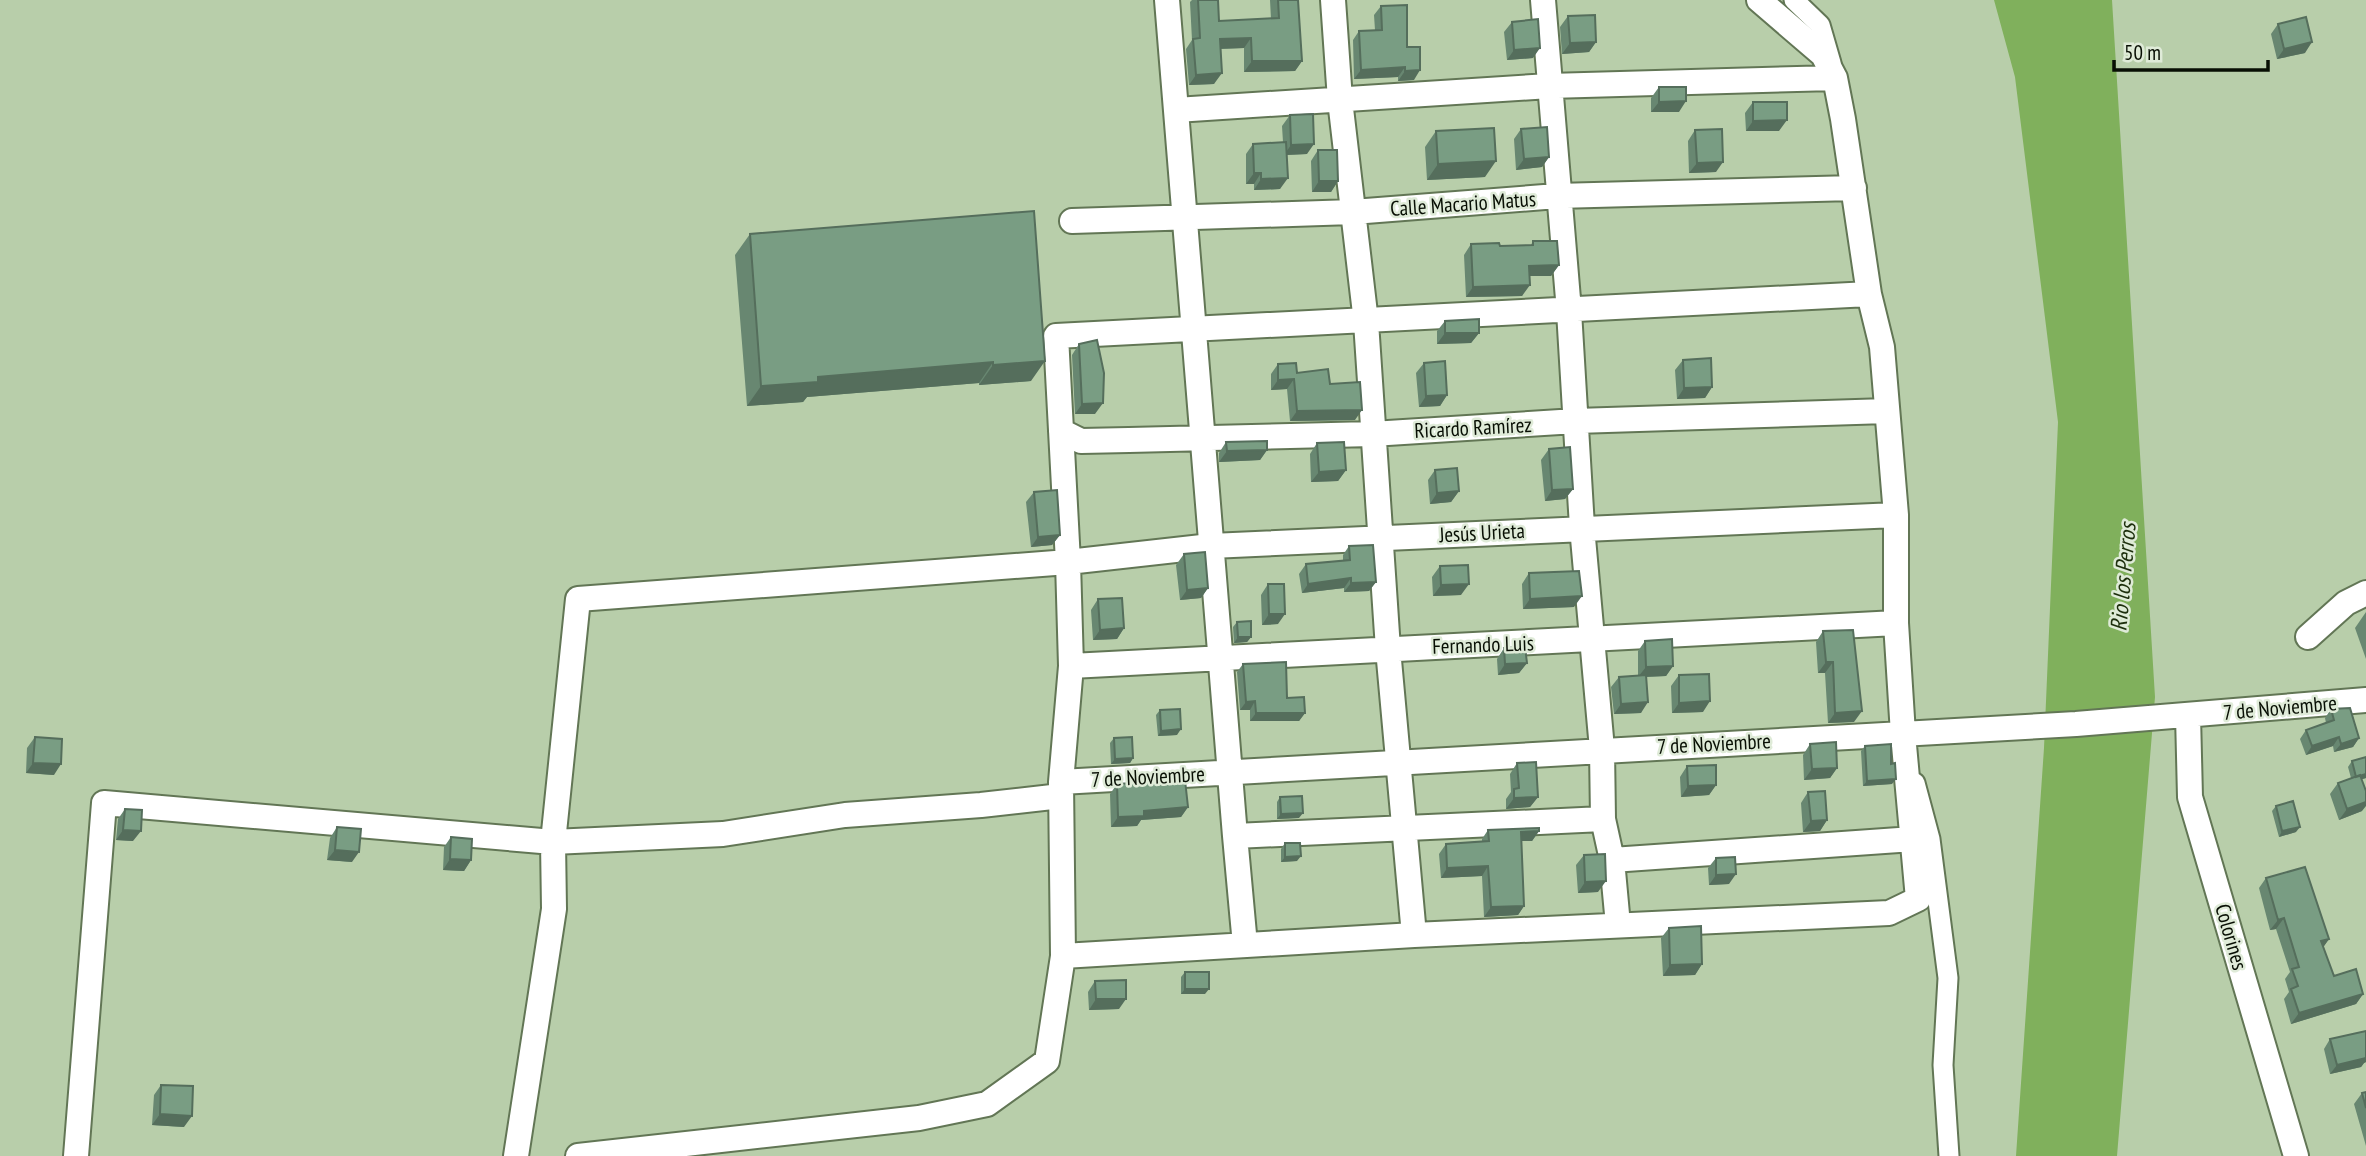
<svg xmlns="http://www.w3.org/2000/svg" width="2366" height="1156" font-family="'PT Sans Narrow',sans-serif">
	<rect width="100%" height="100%" fill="#b8ceaa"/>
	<path fill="#80b05c" d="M1994,0H2112L2155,697L2117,1156H2016L2044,748L2058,422L2015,77Z"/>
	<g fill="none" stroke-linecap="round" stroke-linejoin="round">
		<defs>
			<path id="pedestrian" d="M1794,0L1820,25L1831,63
				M1915,783L1930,839L1948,978L1943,1065L1949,1156"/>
			<path id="minor" d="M1167,0L1235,836
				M1333,0L1340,100L1366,322L1388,649L1414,935
				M1543,0L1569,311L1582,527L1602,749L1603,819L1612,860L1618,925
				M1176,110L1549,86L1835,78
				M1072,221L1353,212L1557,196L1854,188
				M1061,431L1081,441L1129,440L1372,434L1576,421L1887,411
				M2308,637L2346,603L2366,593
				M1071,666L1896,623
				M2188,715L2190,797L2296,1156
				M1061,782L2076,724L2366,700
				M1612,860L1913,839
				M1245,945L1235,836L1603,819
				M1063,956L1414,935L1889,913L1918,899L1903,734L1896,623V515L1882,347L1869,294L1843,119L1835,78L1823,55L1759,0
				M76,1156L104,803L553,842L723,834L845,815L981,805L1061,796
				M516,1156L554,909L553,842L578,599L1068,562L1211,546L1896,515
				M578,1156L919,1118L987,1104L1047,1061L1063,956L1061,782L1071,666L1068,562L1056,336L1869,294"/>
		</defs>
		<use href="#pedestrian" stroke="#627655" stroke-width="23"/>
		<use href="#minor" stroke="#627655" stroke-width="28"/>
		<use href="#pedestrian" stroke="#fff" stroke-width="19"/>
		<use href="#minor" stroke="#fff" stroke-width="24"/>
	</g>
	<path fill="#688771" d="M1192,0H1218L1219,21L1271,19L1270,0H1298L1302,61L1295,71L1244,72V48L1220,49L1214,84L1189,85L1186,49L1192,40L1190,2Z
		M1381,6L1407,47L1414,80L1398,81V77L1354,79L1353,40L1359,31L1375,30L1374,15Z
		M1568,16L1596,42L1589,52L1562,54L1560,27Z
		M1512,22L1533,58L1507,60L1504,32Z
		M2278,24L2305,53L2277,59L2271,34Z
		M1659,87L1679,112H1651V98Z
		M1753,102L1779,131H1746L1745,113Z
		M1290,115L1307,154L1287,155L1280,189L1254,190V184H1246V154L1253,144L1283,142L1282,126Z
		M1521,129L1549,157L1542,167L1516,170L1514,139Z
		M1695,130L1716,172L1689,173L1688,141Z
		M1436,131L1485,177L1427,180L1425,147Z
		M1318,150L1338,181L1331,192H1312L1311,161Z
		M750,234L1031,381L979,385V383L807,397L803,402L747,406L735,255Z
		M1533,241L1559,265L1551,276H1530L1522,296L1466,297L1464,255L1471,244L1500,246L1531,245Z
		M1445,321L1479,333L1471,343L1437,344V331Z
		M1079,344L1095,414H1075L1072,355Z
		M1683,360L1712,387L1705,398L1677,399L1675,370Z
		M1424,363L1447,395L1440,406L1419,407L1416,373Z
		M1278,364L1297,373L1330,384L1355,420L1290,421L1287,389L1271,390V374Z
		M1226,442L1267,450L1260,460L1219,462V453Z
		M1317,443L1346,470L1338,481L1311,482L1310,454Z
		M1549,449L1573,489L1565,499L1545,501L1541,460Z
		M1435,470L1459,491L1451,502L1430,504L1428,480Z
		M1034,492L1060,535L1052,545L1031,547L1026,502Z
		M1349,546L1376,582L1369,591L1344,592V588L1302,593L1299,574L1306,564L1343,561V555Z
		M1184,554L1208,588L1201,598L1180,600L1176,565Z
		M1440,566L1461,595L1433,596L1432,577Z
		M1529,573L1574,607L1523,609L1522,584Z
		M1268,584L1278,624L1262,625L1261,595Z
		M1098,599L1124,628L1117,639L1093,640L1091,610Z
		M2366,612V659L2355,628Z
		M1237,622L1251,637L1247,642L1234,643L1233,627Z
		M1823,631L1854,722L1828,723L1825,673H1818L1816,642Z
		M1645,641L1673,666L1666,676L1647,677L1641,713L1614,714L1611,687L1619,677L1638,675V651Z
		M1504,648L1527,663L1519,673L1498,675L1497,659Z
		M1243,664L1287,698L1305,713L1299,721H1250V710H1240L1237,672Z
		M1679,675L1703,712L1672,713L1671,686Z
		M2331,709L2359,738L2353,747L2334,752L2333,746L2306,755L2300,739L2306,730L2326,723L2325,718Z
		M1160,710L1177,735L1158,736L1156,715Z
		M35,737L54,775L26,773L27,748Z
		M1114,738L1133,758L1130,763L1111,764L1110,743Z
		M1810,744L1837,768L1830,778L1804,780L1803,755Z
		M1865,746L1891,764L1892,784L1863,786L1861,751Z
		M2366,757V778L2362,779V811L2339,820L2330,794L2338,783L2351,778L2348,767L2352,761Z
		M1517,763L1538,797L1530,807L1506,809V799L1511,792L1510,774Z
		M1687,766L1716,785L1709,795L1681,797L1680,777Z
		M1117,784L1188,807L1181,817L1141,820L1137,826L1111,827L1110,794Z
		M1808,792L1827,820L1820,831L1803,832L1801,803Z
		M1280,797L1299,818L1277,819V802Z
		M2276,806L2296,832L2279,837L2272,811Z
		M125,809L133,841L116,840L118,819Z
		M337,827L352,862L327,860L330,838Z
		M1488,830L1539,831L1532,841H1521L1524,906L1518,915L1484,917L1482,876L1441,878L1439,854L1446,844L1482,841V839Z
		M451,837L471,860L464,871L443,870L444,847Z
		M1285,843L1297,861L1281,862V849Z
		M1584,855L1598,892L1578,893L1576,865Z
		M1716,858L1729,884L1709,885L1708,868Z
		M2266,878L2329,939L2323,947L2334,976L2363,994L2356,1004L2291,1024L2284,999L2289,992L2285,979L2290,972L2276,929L2270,930L2259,888Z
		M1669,928L1702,964L1695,975L1663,976L1661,938Z
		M1185,972L1205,994H1181V977Z
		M1095,981L1119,1009L1089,1010L1088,992Z
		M2366,1031V1062L2364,1063L2361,1067L2330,1074L2324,1049L2330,1039Z
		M161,1085L184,1127L152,1125L154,1095Z
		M2366,1092V1146L2354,1104L2362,1093Z"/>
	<path fill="#556e5c" d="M1251,38L1244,48L1213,49L1220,39Z
		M1596,42L1589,52L1562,54L1570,43Z
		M2312,42L2305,53L2277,59L2284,49Z
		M1540,48L1533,58L1507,60L1514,50Z
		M1252,61H1302L1295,71L1244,72Z
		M1405,67L1398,77L1354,79L1361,70Z
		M1420,70L1414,80L1398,81L1405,71Z
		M1222,73L1214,84L1189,85L1196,75Z
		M1686,101L1679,112H1651L1659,102Z
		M1787,120L1779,131H1746L1753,121Z
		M1314,144L1307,154L1284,155L1291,145Z
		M1549,157L1542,167L1516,170L1524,159Z
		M1496,161L1485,177L1427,180L1438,164Z
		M1723,162L1716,172L1689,173L1697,163Z
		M1254,173H1261L1254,184H1246Z
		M1288,178L1280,189L1254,190L1261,179Z
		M1319,181H1338L1331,192H1312Z
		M1559,265L1551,276H1522L1529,266Z
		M1530,285L1522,296L1466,297L1473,287Z
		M1445,333H1479L1471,343L1437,344Z
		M1045,361L1031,381L979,385L993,365Z
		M993,362L979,383L807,397L803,402L747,406L761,386L818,377Z
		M1294,379L1287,389L1271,390L1278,380Z
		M1712,387L1705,398L1677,399L1684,388Z
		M1447,395L1440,406L1419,407L1426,396Z
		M1103,403L1095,414H1075L1082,404Z
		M1362,410L1355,420L1290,421L1297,411Z
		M1267,450L1260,460L1219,462L1227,451Z
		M1346,470L1338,481L1311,482L1319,472Z
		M1573,489L1565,499L1545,501L1552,490Z
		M1459,491L1451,502L1430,504L1437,493Z
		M1060,535L1052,545L1031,547L1038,537Z
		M1351,578L1344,588L1302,593L1308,584Z
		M1376,582L1369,591L1344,592L1351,583Z
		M1469,584L1461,595L1433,596L1441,585Z
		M1208,588L1201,598L1180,600L1187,590Z
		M1582,596L1574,607L1523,609L1530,599Z
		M1269,614H1285L1278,624L1262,625Z
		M1124,628L1117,639L1093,640L1100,630Z
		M1238,637H1251L1247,642L1234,643Z
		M1826,662H1833L1825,673H1818Z
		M1527,663L1519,673L1498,675L1505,664Z
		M1673,666L1666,676L1638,677L1646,667Z
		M1255,701L1250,710H1240L1246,702Z
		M1710,701L1703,712L1672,713L1679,703Z
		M1648,702L1641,713L1614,714L1621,704Z
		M1862,711L1854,722L1828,723L1835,713Z
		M1256,713H1305L1299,721H1250Z
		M1181,729L1177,735L1158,736L1161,731Z
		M2339,737L2333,746L2306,755L2312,746Z
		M2359,738L2353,747L2334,752L2341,744Z
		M1133,758L1130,763L1111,764L1115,759Z
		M33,763L61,764L54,775L26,773Z
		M1837,768L1830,778L1804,780L1812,769Z
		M2366,774V778L2352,782L2356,777Z
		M1896,779L1892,784L1863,786L1867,781Z
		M1716,785L1709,795L1681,797L1688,786Z
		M1538,797L1530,807L1506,809L1514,798Z
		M2366,802V806L2362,811L2339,820L2347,809Z
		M1188,807L1181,817L1141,820L1137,826L1111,827L1118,817L1144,811Z
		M1303,813L1299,818L1277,819L1281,814Z
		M1827,820L1820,831L1803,832L1811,821Z
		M2300,827L2296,832L2279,837L2282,831Z
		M123,830L141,831L133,841L116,840Z
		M1539,831L1532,841H1514L1521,832Z
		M335,850L359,852L352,862L327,860Z
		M1301,856L1297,861L1281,862L1285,857Z
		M450,859L471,860L464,871L443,870Z
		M1488,866L1482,876L1441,878L1447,868Z
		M1736,874L1729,884L1709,885L1716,875Z
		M1606,881L1598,892L1578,893L1585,882Z
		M1524,906L1518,915L1484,917L1491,907Z
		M2284,918L2276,929L2270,930L2278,920Z
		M2329,939L2322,949L2321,941Z
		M1702,964L1695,975L1663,976L1670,965Z
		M1185,989H1209L1205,994H1181Z
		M2363,994L2356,1004L2291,1024L2299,1013Z
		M1096,999H1126L1119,1009L1089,1010Z
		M2366,1055V1062L2364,1063L2361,1067L2330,1074L2337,1065Z
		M160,1114L192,1116L184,1127L152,1125Z"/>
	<path fill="#799d83" stroke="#556e5c" stroke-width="2" d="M1198,0H1218L1219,21L1279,18L1278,0H1298L1302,61H1252L1251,38L1220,39L1222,73L1196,75L1193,39L1200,38Z
		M1407,5V47H1420V70L1405,71V67L1361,70L1359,31L1382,30L1381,6Z
		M1595,15L1596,42L1570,43L1568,16Z
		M2306,17L2312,42L2284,49L2278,24Z
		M1538,19L1540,48L1514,50L1512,22Z
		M1659,87H1686V101L1659,102Z
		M1753,102H1787V120L1753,121Z
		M1313,114L1314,144L1291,145L1290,115Z
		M1547,127L1549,157L1524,159L1521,129Z
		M1494,128L1496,161L1438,164L1436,131Z
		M1722,129L1723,162L1697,163L1695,130Z
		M1286,142L1288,178L1261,179V173H1254L1253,144Z
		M1318,150H1337L1338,181H1319Z
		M1034,211L1045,361L993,365V362L818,377V382L761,386L750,234Z
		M1533,241H1557L1559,265L1529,266L1530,285L1473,287L1471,244L1499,243L1500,246L1533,245Z
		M1479,319V333H1445V321Z
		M1097,340L1104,373L1103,403L1082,404L1079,344Z
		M1711,358L1712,387L1684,388L1683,360Z
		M1445,361L1447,395L1426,396L1424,363Z
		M1296,363L1297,373L1328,369L1330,384L1360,382L1362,410L1297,411L1294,379L1278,380V364Z
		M1267,441V450L1227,451L1226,442Z
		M1344,442L1346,470L1319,472L1317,443Z
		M1570,447L1573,489L1552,490L1549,449Z
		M1457,468L1459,491L1437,493L1435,470Z
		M1057,490L1060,535L1038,537L1034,492Z
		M1373,545L1376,582L1351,583V578L1308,584L1306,564L1350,560L1349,546Z
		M1205,552L1208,588L1187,590L1184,554Z
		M1468,565L1469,584L1441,585L1440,566Z
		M1579,571L1582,596L1530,599L1529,573Z
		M1268,584H1284L1285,614H1269Z
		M1122,598L1124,628L1100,630L1098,599Z
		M1251,621V637H1238L1237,622Z
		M1853,630L1862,711L1835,713L1833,662H1826L1823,631Z
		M1672,639L1673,666L1646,667L1645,641Z
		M1525,647L1527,663L1505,664L1504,648Z
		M1286,662L1287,698L1304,697L1305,713H1256L1255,701L1246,702L1243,664Z
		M1709,674L1710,701L1679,703V675Z
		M1646,675L1648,702L1621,704L1619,677Z
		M2350,708L2359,738L2341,744L2339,737L2312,746L2306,730L2334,720L2331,709Z
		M1180,709L1181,729L1161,731L1160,710Z
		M35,737L62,739L61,764L33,763Z
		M1132,737L1133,758L1115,759L1114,738Z
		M1836,742L1837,768L1812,769L1810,744Z
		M1891,744V764L1895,763L1896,779L1867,781L1865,746Z
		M2366,757V774L2356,777L2352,761Z
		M1536,762L1538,797L1514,798V789L1519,788L1517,763Z
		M1716,765V785L1688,786L1687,766Z
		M2360,775L2366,791V802L2347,809L2338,783Z
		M1185,780L1188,807L1144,811V816L1118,817L1117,784Z
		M1825,791L1827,820L1811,821L1808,792Z
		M1302,796L1303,813L1281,814L1280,797Z
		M2293,801L2300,827L2282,831L2276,806Z
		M125,809L142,810L141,831L123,830Z
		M337,827L361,829L359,852L335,850Z
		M1539,828V831L1521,832L1524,906L1491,907L1488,866L1447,868L1446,844L1489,841L1488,830Z
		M451,837L472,839L471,860L450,859Z
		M1285,843H1300L1301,856L1285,857Z
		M1605,854L1606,881L1585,882L1584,855Z
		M1735,857L1736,874L1716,875V858Z
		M2305,867L2329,939L2321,941L2334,976L2356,969L2363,994L2299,1013L2291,989L2298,986L2292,969L2299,967L2284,918L2278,920L2266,878Z
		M1701,926L1702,964L1670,965L1669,928Z
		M1185,972H1209V989H1185Z
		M1126,980V999H1096L1095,981Z
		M2366,1031V1058L2337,1065L2330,1039Z
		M161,1085L193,1086L192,1116L160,1114Z
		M2366,1092V1108L2362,1093Z"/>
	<g text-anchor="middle" stroke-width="5" stroke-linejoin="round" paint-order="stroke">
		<g font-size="21" fill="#080f04" stroke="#dfebd8">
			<text transform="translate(1463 204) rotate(-4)" y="7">Calle Macario Matus</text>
			<text transform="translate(1473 428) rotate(-3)" y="7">Ricardo Ramírez</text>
			<text transform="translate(1482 533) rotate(-3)" y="7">Jesús Urieta</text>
			<text transform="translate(1483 645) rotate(-2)" y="7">Fernando Luis</text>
			<text transform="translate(2280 708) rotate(-5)" y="7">7 de Noviembre</text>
			<text transform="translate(1714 744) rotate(-3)" y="7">7 de Noviembre</text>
			<text transform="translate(1148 777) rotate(-3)" y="7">7 de Noviembre</text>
			<text transform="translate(2231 937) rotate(74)" y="7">Colorines</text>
		</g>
		<g font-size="23" font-style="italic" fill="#1d2f0d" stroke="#dfebd8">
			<text transform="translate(2123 577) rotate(-85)" y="8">Rio los Perros</text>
		</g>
	</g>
	<path d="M2114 60v10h154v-10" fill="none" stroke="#080f04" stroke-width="3.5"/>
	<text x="2124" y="60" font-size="21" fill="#080f04" stroke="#dfebd8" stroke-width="5" paint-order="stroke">50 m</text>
</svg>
